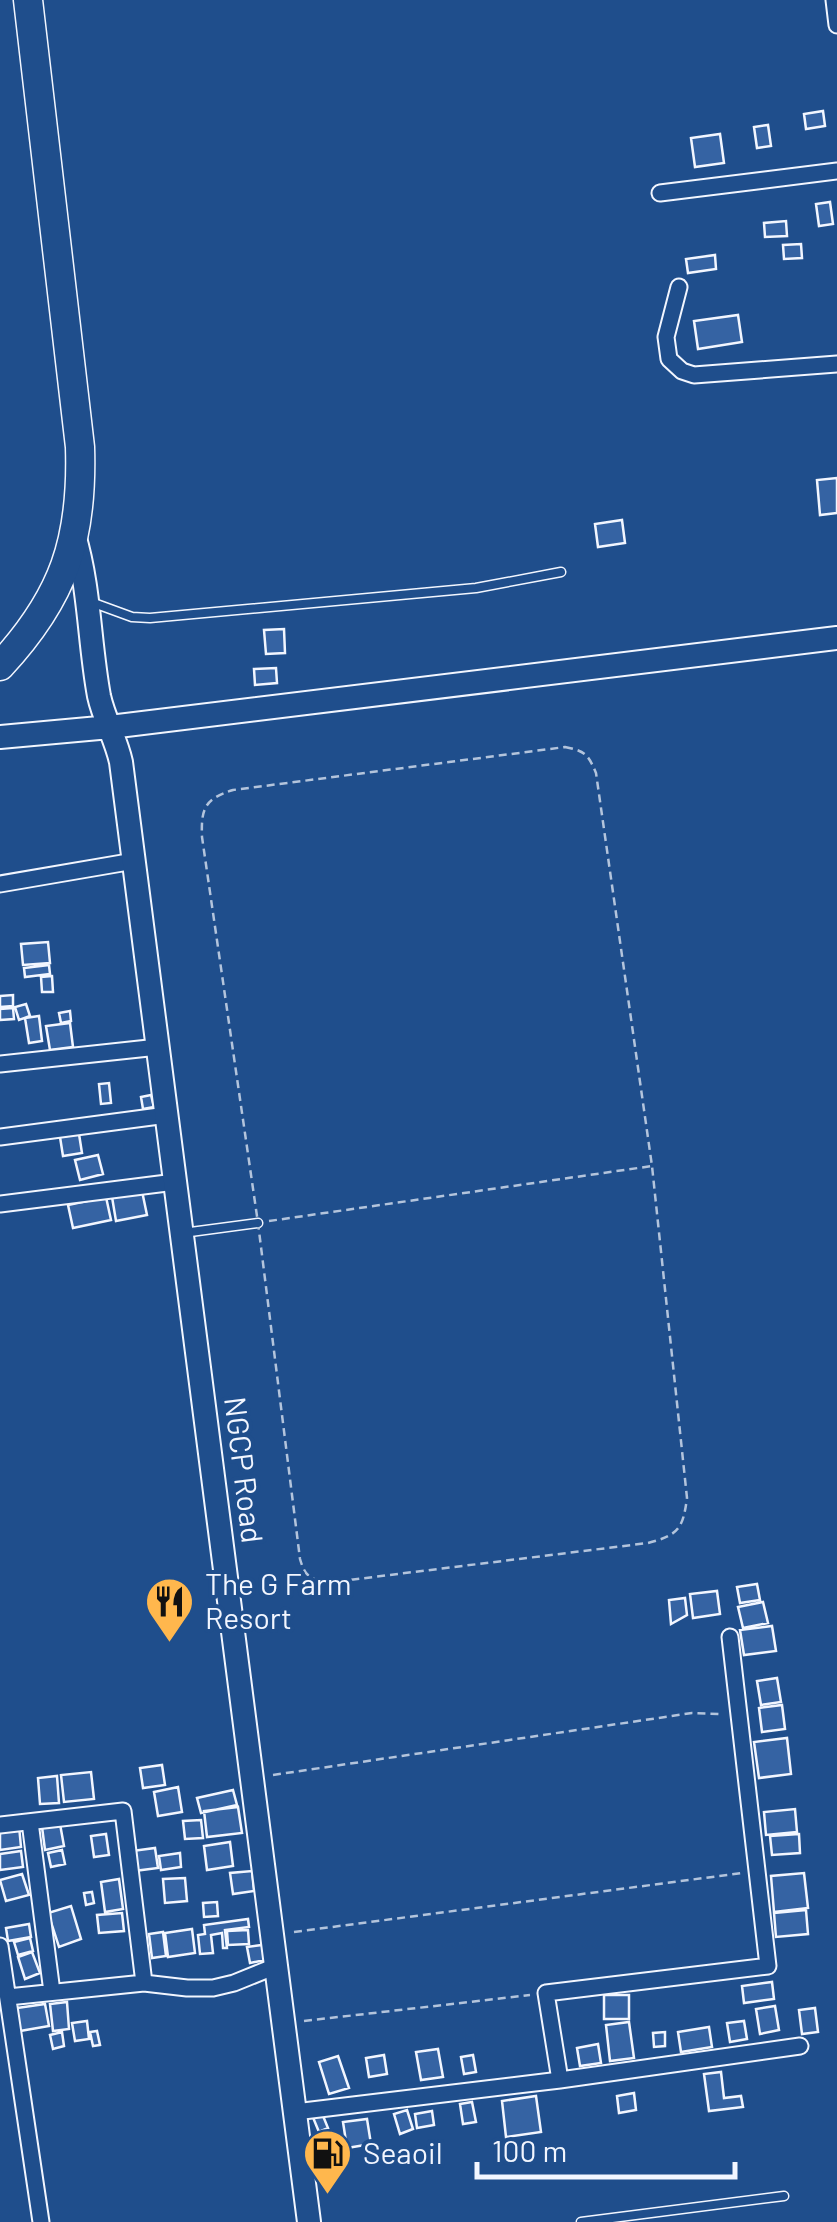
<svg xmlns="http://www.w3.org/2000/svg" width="837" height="2222" font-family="Barlow,sans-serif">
	<rect width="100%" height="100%" fill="#1f4e8c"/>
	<path fill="#3563a3" stroke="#f2f6ff" stroke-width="2.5" d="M823,111L825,126L806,129L804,114Z
		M768,125L771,146L757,148L754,127Z
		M720,134L724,163L695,167L691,138Z
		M830,202L833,224L819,226L816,204Z
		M786,221L787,236L765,237L764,223Z
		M801,244L802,258L784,259L783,245Z
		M715,255L716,269L688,273L686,259Z
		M738,315L742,342L698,349L694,321Z
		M837,478V513L820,515L817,480Z
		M622,520L625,543L598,547L595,524Z
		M284,629L285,653L266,654L264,630Z
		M276,668L277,683L255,685L254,669Z
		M48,942L50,963L23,965L21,944Z
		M49,965L50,974L25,977L24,968Z
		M52,976L53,992H42L41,977Z
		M13,995V1006L0,1007V996Z
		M26,1004L30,1016L19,1020L15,1007Z
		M13,1008L14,1019L0,1020V1009Z
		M70,1011L71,1021L61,1023L59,1013Z
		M39,1016L42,1041L29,1043L25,1018Z
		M70,1023L73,1047L50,1050L46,1026Z
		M109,1083L111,1103L101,1104L99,1084Z
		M151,1095L154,1107L143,1109L141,1097Z
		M79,1134L82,1153L63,1156L60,1137Z
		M98,1155L103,1174L80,1180L75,1160Z
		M142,1191L147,1215L116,1221L112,1197Z
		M106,1197L111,1220L73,1228L68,1205Z
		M757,1584L760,1600L740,1603L737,1587Z
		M717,1591L720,1614L693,1618L690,1594Z
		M685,1598L687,1615L671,1624L669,1600Z
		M763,1602L768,1623L743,1628L738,1607Z
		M772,1626L776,1651L744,1655L740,1630Z
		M777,1678L781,1702L761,1705L757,1681Z
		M782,1705L785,1729L762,1732L759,1708Z
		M787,1738L791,1774L759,1778L754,1742Z
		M162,1765L165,1785L143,1788L140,1768Z
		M91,1772L94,1799L64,1802L61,1775Z
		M57,1776L59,1803L40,1804L38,1778Z
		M178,1787L182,1812L158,1816L154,1792Z
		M233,1790L237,1805L201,1813L197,1798Z
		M238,1807L242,1833L207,1837L204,1811Z
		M795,1809L797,1832L766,1835L764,1812Z
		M201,1820L203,1838L185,1839L183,1821Z
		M60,1824L64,1846L45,1850L42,1827Z
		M19,1826L21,1847L0,1850V1828Z
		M106,1834L109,1855L94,1857L91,1836Z
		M799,1834L800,1853L772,1855L770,1836Z
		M230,1842L233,1866L207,1870L204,1846Z
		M155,1848L158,1868L134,1871L132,1851Z
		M62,1850L65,1864L51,1867L48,1853Z
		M21,1851L23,1867L0,1870V1854Z
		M180,1853L181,1867L161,1870L159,1856Z
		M252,1871L254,1891L233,1894L230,1873Z
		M804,1873L808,1908L774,1912L771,1876Z
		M22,1874L29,1895L6,1901L0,1880Z
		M185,1878L187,1901L165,1903L163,1879Z
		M119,1879L123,1909L105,1912L101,1882Z
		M92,1892L94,1903L86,1905L84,1893Z
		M217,1902L218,1916L204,1917L203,1903Z
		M71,1906L81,1939L59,1947L48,1913Z
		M806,1910L808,1934L776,1937L774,1913Z
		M122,1913L124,1931L99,1933L97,1915Z
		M248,1919L249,1927L225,1930L227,1948H223L222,1933L211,1935L213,1953L200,1954L198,1935L205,1934L204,1925Z
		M29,1924L31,1937L8,1941L6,1928Z
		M192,1929L195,1953L168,1957L165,1933Z
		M248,1930L249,1944L228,1945L227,1931Z
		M163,1932L166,1956L152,1958L149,1934Z
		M30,1938L33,1951L18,1955L14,1942Z
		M262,1945L265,1960L250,1963L247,1947Z
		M32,1952L40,1973L25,1979L18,1957Z
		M772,1982L774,1999L744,2003L742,1986Z
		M604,1995H629V2019H604Z
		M67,2002L69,2029L53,2031L50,2004Z
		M45,2004L49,2026L20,2031L17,2008Z
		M775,2006L779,2030L760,2034L756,2009Z
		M815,2008L818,2032L802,2034L799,2010Z
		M87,2021L89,2039L75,2041L72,2023Z
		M744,2021L747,2039L730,2042L727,2023Z
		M629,2022L634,2058L610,2061L606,2025Z
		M709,2027L712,2047L681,2052L678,2032Z
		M97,2031L100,2045L93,2046L90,2032Z
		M62,2032L64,2046L53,2049L50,2035Z
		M665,2032V2046L654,2047L653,2033Z
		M598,2044L601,2063L580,2066L577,2048Z
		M438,2049L443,2077L421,2080L416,2052Z
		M384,2055L387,2074L369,2077L366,2058Z
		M473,2055L476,2072L464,2074L461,2057Z
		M338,2056L349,2088L329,2094L319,2062Z
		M721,2072L724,2098L741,2096L743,2107L709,2111L704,2074Z
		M634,2093L636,2110L619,2113L617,2096Z
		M536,2096L541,2132L506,2137L502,2101Z
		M472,2102L476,2122L463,2124L460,2104Z
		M407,2110L413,2129L400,2134L394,2114Z
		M321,2111L328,2128L319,2132L312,2115Z
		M432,2111L434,2125L417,2128L415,2114Z
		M367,2119L371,2144L347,2148L343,2122Z"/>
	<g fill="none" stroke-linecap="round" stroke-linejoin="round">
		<defs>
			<path id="lane" d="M91,602L132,617L150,618L476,588L561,572
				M183,1233L258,1223
				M581,2222L784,2196"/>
			<path id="street" d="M834,0L837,25
				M660,193L837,171
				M679,287L666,337L669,359L682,371L694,375L837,364
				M0,884L134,861
				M0,1064L158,1047
				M0,1137L167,1115
				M0,1204L175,1182
				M30,1822L52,1992
				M0,1825L123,1811L144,1983
				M0,1946L41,2222
				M8,1997L144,1983L187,1988H213L234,1983L276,1966
				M560,2080L546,1993L768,1966L730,1637
				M295,2112L560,2080L800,2046"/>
			<path id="secondary" d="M74,535C90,588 89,642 99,696C104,719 116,739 121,762L309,2222
				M0,737L110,727L837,638"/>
			<path id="highway" d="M0,666C64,597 83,540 80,447L28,0"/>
		</defs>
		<use href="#lane" stroke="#f2f6ff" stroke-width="11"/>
		<use href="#street" stroke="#f2f6ff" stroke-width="19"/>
		<use href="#secondary" stroke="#f2f6ff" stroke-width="26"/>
		<use href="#highway" stroke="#f2f6ff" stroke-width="31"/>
		<path stroke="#b3c4dc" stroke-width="2.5" stroke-dasharray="8 5" stroke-linecap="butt" d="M565,747C585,751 588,754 596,773L652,1166L687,1498C683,1528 679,1535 648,1543L333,1582C313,1580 306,1580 300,1559L258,1223L202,837C201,809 204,799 233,790Z
			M269,1221L652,1166
			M273,1775L692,1713L721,1714
			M294,1932L742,1873
			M304,2021L530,1995"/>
		<use href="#lane" stroke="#1f4e8c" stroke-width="8"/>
		<use href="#street" stroke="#1f4e8c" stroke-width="15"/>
		<use href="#secondary" stroke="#1f4e8c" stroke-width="22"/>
		<use href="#highway" stroke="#1f4e8c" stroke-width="28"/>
	</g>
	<defs>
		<symbol id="restaurant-pin" viewBox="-11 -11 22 30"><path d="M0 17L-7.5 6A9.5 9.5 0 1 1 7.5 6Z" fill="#ffb74d" stroke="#1f4e8c"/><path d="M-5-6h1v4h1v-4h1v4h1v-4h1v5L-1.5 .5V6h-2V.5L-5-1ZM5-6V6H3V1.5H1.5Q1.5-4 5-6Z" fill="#111"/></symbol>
		<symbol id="fuel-pin" viewBox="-11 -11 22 30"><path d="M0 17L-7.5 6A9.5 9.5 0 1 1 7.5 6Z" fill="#ffb74d" stroke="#1f4e8c"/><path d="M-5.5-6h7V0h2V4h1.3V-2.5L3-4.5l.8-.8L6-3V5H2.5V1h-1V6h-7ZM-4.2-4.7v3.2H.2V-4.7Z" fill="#111"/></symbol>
	</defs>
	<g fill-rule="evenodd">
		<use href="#restaurant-pin" x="142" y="1574" width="55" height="75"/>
		<use href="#fuel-pin" x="300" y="2126" width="55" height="75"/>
	</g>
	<g text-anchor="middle" stroke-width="8" stroke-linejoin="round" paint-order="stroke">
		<g font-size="30" fill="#f2f6ff" stroke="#1f4e8c">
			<text transform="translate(243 1470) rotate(83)" y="10">NGCP Road</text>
		</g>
		<g font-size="30" fill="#f2f6ff" stroke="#1f4e8c" text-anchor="start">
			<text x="205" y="1595">The G Farm<tspan x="205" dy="34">Resort</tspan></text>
			<text x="363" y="2164">Seaoil</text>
		</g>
	</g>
	<path d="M477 2162v15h258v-15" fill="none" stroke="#f2f6ff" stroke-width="5"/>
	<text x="492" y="2162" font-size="30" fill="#f2f6ff" stroke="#1f4e8c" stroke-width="8" paint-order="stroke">100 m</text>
</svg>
